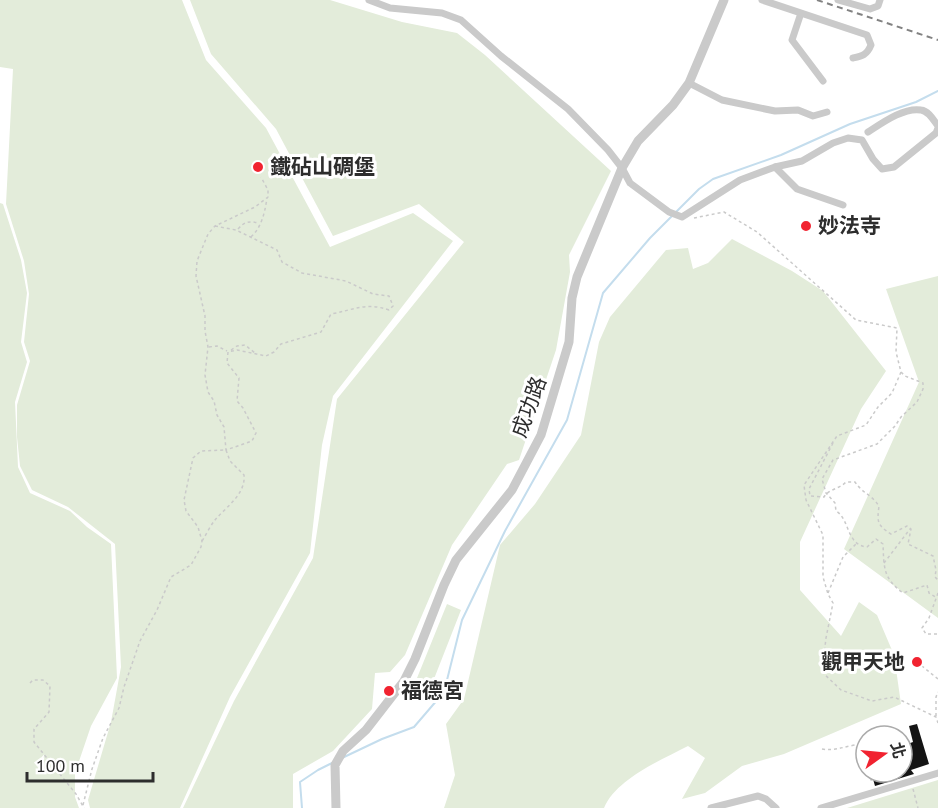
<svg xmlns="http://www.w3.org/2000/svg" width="938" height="808" font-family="'PT Sans','Noto Sans TC',sans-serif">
	<rect width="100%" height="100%" fill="#fff"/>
	<path fill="#e3ecda" d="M0,0H182L206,60L266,128L330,247L413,213L453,241L333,396L322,445L310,553L230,697L180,808H90L88,800L111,722L121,667L115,544L68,507L32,490L20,466L17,437V405L30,361L24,342L29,294L24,261L6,204L13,69L0,67Z
		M190,0H330L402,22L457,33L485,55L611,171L569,255L570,272L556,350L519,460L507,464L452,545L405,655L390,672L375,673L372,709L333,751L293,774V808H183L234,701L313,558L337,399L464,242L419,204L333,236L276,129L211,54Z
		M0,203L3,204L21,260L27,293L21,342L27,362L15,402L18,467L30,493L70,511L87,527L111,544L117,678L91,726L75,773V797L79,808H0Z
		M732,239L792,271L823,291L886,371L861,409L800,542V590L841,636L859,602L877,615L894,655L901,704L784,754L742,766L705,793L682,799L705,758L688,746C661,760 616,779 604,808H444L455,775L446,724L464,699L500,545L535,504L581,435L599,342L610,317L666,250L688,248L693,269L708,263Z
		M938,276V618L844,549L919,382L886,289Z
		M447,604L461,610L432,684L417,678Z
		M938,780V808H847Z"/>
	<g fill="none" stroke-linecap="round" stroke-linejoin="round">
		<path stroke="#c4dded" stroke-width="2" d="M676,212L699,189L713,179L781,155L850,124L916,102L938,91
			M342,758L382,739L414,727L444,692L462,620L505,531L567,420L603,293L650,238L672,216
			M302,808L300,782L318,770L332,763"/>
	</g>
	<path fill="#141414" d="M917,724L929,764L911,770L914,774L875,786L871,772H902V746L913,742L909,726Z"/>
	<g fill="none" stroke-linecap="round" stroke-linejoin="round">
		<path stroke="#cacaca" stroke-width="1.5" stroke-dasharray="3 3" stroke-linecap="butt" d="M694,218L724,212L757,232L856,320L897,328L896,352L901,372L892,393L878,407L866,425L837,436L804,485L806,500L823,535V577L828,594L833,603L826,638L822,672L841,690L872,701L894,697L936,717L938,723
			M215,226L236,230L277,250L282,262L302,273L346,281L373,294L389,296L393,306L389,310C366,302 353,310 331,314L321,332L281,344L274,352L266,356L237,350L228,352L227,363L239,378L237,401L243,408L256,433L252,441L226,450L224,427L217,415L214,401L208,392L205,375L208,347L205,331V316L196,276L197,261L208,234L215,226L255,207L268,197V190L261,177
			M238,229C245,221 249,221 259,223
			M251,237C262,227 265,211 267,198
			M209,347L217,346L227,351
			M231,350L237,346L245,345L255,353
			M901,372L905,376L923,383V389L917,402L901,417L895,426L877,444L833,460L822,479L826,493L835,503L836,511C850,519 846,545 867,547L876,539L883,544C884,568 883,578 903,593L927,585L929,593L937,598
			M833,443L809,489L810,496L824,497C829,489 839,489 846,482H855C863,494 870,493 879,506C877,522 877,525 891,534L907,526L911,529L908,544L933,556L936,570L935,577L938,580
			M884,563L910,529
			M828,593L843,557L856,544
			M938,593L929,618L922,628L926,634H938
			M917,662L938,679
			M30,683L33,680H43L50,686L49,712L34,729V742L76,794L84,808
			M936,716V697L938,692
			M822,749C834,751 843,747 855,745L866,764
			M869,772L872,783
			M913,789L918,808
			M83,805L92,769L103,738L119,708L124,687L140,641L157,610L171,577L191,565L201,547L202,541L198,527L186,511L184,500L193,458L201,451L226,450L230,461L244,475C246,494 226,507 215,520C210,526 206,535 202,541"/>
		<path stroke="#cacaca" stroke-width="7" d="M369,0L390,8L442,13L461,20L501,56L568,109L608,150L622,168L630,183L669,212L682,217L740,180L775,167L802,161L833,143L848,138L862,140L873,159L882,169L894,167L936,133L938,128
			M762,0L867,35L871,45C867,55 862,56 853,58
			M838,0L870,9L878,6L880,0
			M801,13L792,40L823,81
			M689,83L722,100L775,111L798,110L813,116L827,112
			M868,132C882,123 904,107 921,110C929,111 934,121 938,126
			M775,167L797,189L843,205
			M711,808L758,796L766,799L776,808
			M821,808L938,773"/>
		<path stroke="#cacaca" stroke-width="9" d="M336,808L335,765L343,751L366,730L404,681L415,659L444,585L456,560L512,490L541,435L569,342L572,298L577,277L622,168L638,141L673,105L689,83L724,0"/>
		<path stroke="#828282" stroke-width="2" stroke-dasharray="6 4.5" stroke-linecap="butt" d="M817,0L938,40"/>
	</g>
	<g fill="#f12330" stroke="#fff" stroke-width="2">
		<circle cx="258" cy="167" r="6"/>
		<circle cx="806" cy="226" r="6"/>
		<circle cx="917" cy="662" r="6"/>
		<circle cx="389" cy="691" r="6"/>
	</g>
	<g text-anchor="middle" stroke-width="6" stroke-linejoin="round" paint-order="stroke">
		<g font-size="21" font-weight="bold" fill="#2d2d2d" stroke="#fff" text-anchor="start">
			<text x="270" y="174">鐵砧山碉堡</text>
			<text x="818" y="233">妙法寺</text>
			<text x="905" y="669" text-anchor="end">觀甲天地</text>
			<text x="401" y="698">福德宮</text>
		</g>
		<g font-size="21" fill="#2d2d2d" stroke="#fff">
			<text transform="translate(529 407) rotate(-70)" y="7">成功路</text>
		</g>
	</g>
	<g transform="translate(884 754) rotate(75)"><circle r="28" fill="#ffffff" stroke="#ababab" stroke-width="1.5"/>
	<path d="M0-4.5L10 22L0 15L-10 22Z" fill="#f12330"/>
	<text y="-9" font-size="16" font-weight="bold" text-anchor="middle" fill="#2d2d2d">北</text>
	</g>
	<path d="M27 772v9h126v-9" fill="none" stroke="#2d2d2d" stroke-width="3"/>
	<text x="36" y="772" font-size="18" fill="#2d2d2d" stroke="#ffffff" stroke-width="4.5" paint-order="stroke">100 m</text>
</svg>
